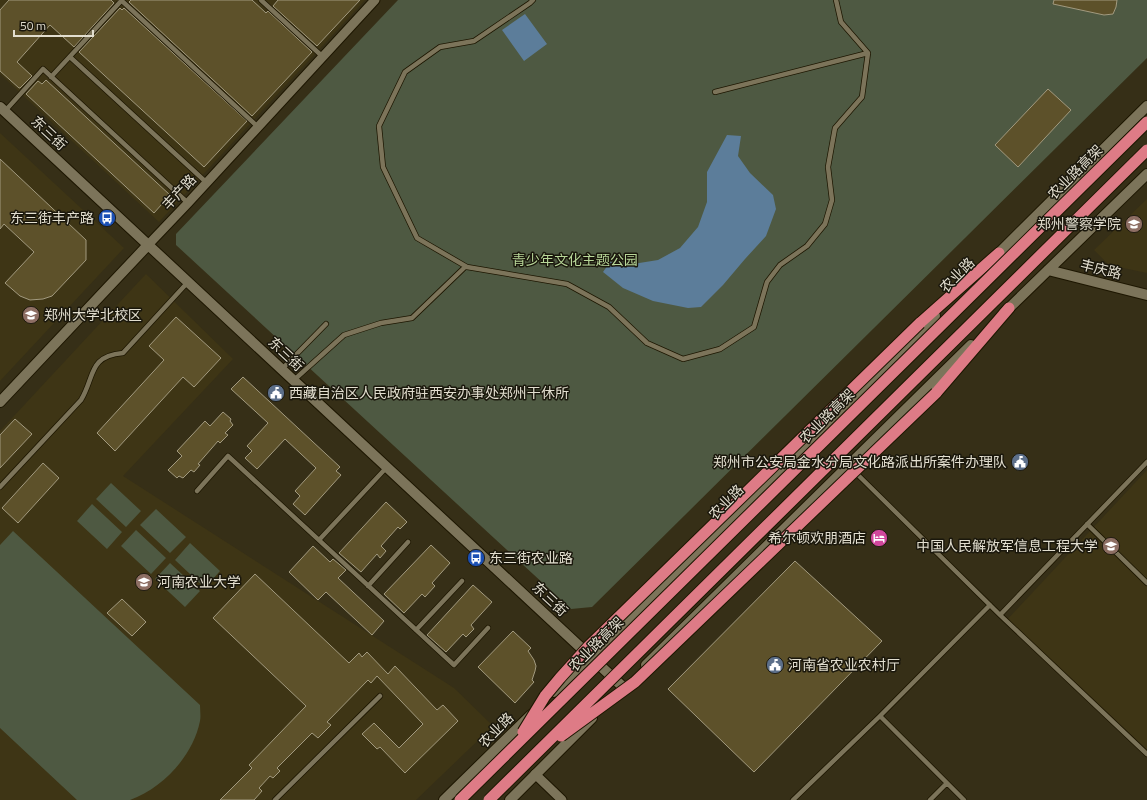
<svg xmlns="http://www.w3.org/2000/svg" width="1147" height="800" font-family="'Titillium Web','Noto Sans SC',sans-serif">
	<rect width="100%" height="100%" fill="#362f17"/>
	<path fill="#3e3515" d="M0,0H365L159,222L0,74Z
		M0,133L124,248L0,381Z
		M1147,199V273L1109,265L1094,250Z
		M146,274L233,359L123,476L454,688L493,726L416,800H0V431Z
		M1147,470V755L1005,622Z"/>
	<path fill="#4e5942" d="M398,0H1147V58L592,607L571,609L176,245V234Z
		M111,483L141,511L126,527L96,499Z
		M92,504L122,532L107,549L77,521Z
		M156,509L186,537L170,553L140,525Z
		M136,530L166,558L151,574L121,546Z
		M13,531L200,705C200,710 201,716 200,721C193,756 163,788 130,800H77L0,728V545Z
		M190,543L220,571L205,588L175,560Z
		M170,563L200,591L185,607L155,579Z"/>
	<path fill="#5c7d9a" d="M525,14L547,44L524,61L502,30Z
		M727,135L741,136L738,156L750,173L773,195L776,209L766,236L745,259L723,285L701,307L688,308L653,301L623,288L603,272L610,262L633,264L658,260L680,248L698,227L707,202V172Z"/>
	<path fill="#5d512a" stroke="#a29a7f" d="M9,0H111L114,3L74,47L50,25L17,62L32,76L20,88H19L0,71V10Z
		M131,0H252L266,13L268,11L312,52L252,116L129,2Z
		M278,0H360L317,46L273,6Z
		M1054,0H1117L1116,7L1113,14L1104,15L1053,4Z
		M120,8L122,10L124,8L247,121L204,167L79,52Z
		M46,80L170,195L154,213L26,94L38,81L42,84Z
		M1048,89L1071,110L1018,167L995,145Z
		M0,159L86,240V260L52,296L43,299L30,300L20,296L5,283L34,252L4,224L0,229Z
		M176,317L221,358L194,387L183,377L115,451L97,433L164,360L149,346Z
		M243,377L340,467L336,471L341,475L305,515L293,504L300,496L295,491L316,468L285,439L257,469L245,458L252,451L247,446L268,423L231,389Z
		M223,412L231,419L230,421L233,425L225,433L228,435L220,443L218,441L198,464L200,465L194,472L191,470L183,478L179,476L177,478L168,470L182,456L177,451L205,421L210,426Z
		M15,419L32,434L0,468V435Z
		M43,463L59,478L18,523L2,508Z
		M386,502L407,522L400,529L398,527L381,546L386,551L380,558L377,554L361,572L339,553Z
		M431,545L450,563L432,583L435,586L425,597L422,594L404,613L384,594Z
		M313,546L330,562L333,559L346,570L338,578L384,621L372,635L326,592L318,600L289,572Z
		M795,561L882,641L754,772L668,689Z
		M255,574L349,663L359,653L362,657L367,652L388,674L395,666L437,710L443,705L458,721L405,773L380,747L377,749L362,734L374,723L399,748L423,724L377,676L371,683L368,680L327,722L331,725L318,738L312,733L277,768L280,771L273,778L270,776L259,788L262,791L254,800H220L252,768L249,765L306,706L213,618Z
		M473,585L492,602L471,625L474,629L466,637L463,634L446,652L427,635Z
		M122,599L146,622L132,636L107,613Z
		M513,631L531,648L528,651L534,660L536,666L535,671L532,680L534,682L515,703L478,667Z"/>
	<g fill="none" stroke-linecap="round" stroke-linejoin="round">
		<defs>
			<path id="service" d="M121,0L258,127
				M261,0L323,57
				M533,0L530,3L474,41L440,47L405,72L379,126L383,167L417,238L467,267L567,284L609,307L647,343L683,359L720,349L754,327L767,282L780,265L807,246L825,224L832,200L828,167L835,128L862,97L868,53L841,22L836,0
				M70,57L207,183
				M51,77L122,0
				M715,92L868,53
				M5,111L43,69L188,203
				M282,369L326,324
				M294,380L344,335L381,323L412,318L465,267
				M855,472L1000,615L1147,754
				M0,487L81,400C95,377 88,356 123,353L188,282
				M197,491L228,456L454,665L488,628
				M1087,524L1147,583
				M319,540L387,467
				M368,586L408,542
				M1000,615L1147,462
				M416,630L462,581
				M880,716L964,800
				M275,800L380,696
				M793,800L880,716L990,605
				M930,800L947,783"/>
			<path id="minor" d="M148,245L188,203L375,0
				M535,774L562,800"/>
			<path id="tertiary" d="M0,107L623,687
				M994,258L1147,106
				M1048,270L1147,295
				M1004,313L1147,174
				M0,402L148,245
				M646,665L971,345
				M554,692L935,316
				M444,800L531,715
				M510,800L592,718"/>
			<path id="trunk" d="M920,323L999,253
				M936,393L1009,308"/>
		</defs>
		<use href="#service" stroke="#1d1601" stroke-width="6"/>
		<use href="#minor" stroke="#1d1601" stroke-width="11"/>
		<use href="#tertiary" stroke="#1d1601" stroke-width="12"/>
		<use href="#trunk" stroke="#1d1601" stroke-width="13"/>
		<use href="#service" stroke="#7c745a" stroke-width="4.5"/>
		<use href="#minor" stroke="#7c745a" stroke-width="9"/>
		<use href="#tertiary" stroke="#7c745a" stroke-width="10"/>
		<use href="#trunk" stroke="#de7b86" stroke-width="11"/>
		<defs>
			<path id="trunk-bridge" d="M523,732L545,696L560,678L588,647L920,323
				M561,736L635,682L936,393
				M460,800L1147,122
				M489,800L1147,150"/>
		</defs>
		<use href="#trunk-bridge" stroke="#1d1601" stroke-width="13" stroke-linecap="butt"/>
		<use href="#trunk-bridge" stroke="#de7b86" stroke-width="11"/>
	</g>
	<defs>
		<symbol id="bus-disc" viewBox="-11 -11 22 22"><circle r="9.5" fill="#1a4fb4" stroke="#1a170c"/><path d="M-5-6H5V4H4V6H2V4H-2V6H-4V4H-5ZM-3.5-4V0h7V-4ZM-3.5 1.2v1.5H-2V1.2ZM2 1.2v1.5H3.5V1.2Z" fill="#fff"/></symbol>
		<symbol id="university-disc" viewBox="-11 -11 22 22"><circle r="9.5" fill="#8d6e63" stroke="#1a170c"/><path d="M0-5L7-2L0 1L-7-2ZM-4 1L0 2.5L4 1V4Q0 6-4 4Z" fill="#fff"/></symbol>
		<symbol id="civic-disc" viewBox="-11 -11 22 22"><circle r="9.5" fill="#5c6f8a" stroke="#1a170c"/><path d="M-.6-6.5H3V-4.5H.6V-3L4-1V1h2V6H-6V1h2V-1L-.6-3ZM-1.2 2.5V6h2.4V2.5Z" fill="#fff"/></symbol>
		<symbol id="hotel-disc" viewBox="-11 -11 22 22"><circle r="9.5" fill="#d1479c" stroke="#1a170c"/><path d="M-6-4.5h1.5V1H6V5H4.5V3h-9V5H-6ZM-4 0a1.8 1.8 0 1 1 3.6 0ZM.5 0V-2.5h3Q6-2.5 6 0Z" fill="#fff"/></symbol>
	</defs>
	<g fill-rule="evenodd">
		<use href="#bus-disc" x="97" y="208" width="20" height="20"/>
		<use href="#university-disc" x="1124" y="214" width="20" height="20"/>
		<use href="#university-disc" x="21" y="305" width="20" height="20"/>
		<use href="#civic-disc" x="266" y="383" width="20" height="20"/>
		<use href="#civic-disc" x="1010" y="452" width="20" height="20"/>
		<use href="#hotel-disc" x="869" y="528" width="20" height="20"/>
		<use href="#university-disc" x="1101" y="536" width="20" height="20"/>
		<use href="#bus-disc" x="466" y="548" width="20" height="20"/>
		<use href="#university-disc" x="134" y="572" width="20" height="20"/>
		<use href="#civic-disc" x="765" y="655" width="20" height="20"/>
	</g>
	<g text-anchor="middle" stroke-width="3" stroke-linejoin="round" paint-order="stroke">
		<g font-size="14" fill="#e2decf" stroke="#1a170c">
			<text transform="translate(49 133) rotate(43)" y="5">东三街</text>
			<text transform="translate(1075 172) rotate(-45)" y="5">农业路高架</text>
			<text transform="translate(179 192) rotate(-47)" y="5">丰产路</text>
			<text transform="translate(1101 269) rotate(14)" y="5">丰庆路</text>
			<text transform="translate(957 275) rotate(-45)" y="5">农业路</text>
			<text transform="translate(286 354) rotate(43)" y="5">东三街</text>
			<text transform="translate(827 416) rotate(-45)" y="5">农业路高架</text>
			<text transform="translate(726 502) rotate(-45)" y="5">农业路</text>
			<text transform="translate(550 599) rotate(43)" y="5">东三街</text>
			<text transform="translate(596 644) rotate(-45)" y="5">农业路高架</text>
			<text transform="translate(496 730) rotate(-45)" y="5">农业路</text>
		</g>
		<g font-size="14" fill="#e2decf" stroke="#1a170c" text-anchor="end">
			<text x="94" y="223">东三街丰产路</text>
			<text x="1121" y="229">郑州警察学院</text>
			<text x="44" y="320" text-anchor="start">郑州大学北校区</text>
			<text x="289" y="398" text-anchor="start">西藏自治区人民政府驻西安办事处郑州干休所</text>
			<text x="1007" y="467">郑州市公安局金水分局文化路派出所案件办理队</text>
			<text x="866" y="543">希尔顿欢朋酒店</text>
			<text x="1098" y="551">中国人民解放军信息工程大学</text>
			<text x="489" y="563" text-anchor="start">东三街农业路</text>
			<text x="157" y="587" text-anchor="start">河南农业大学</text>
			<text x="788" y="670" text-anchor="start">河南省农业农村厅</text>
		</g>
		<g font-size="14" fill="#b8d799" stroke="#1a170c">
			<text x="575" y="265">青少年文化主题公园</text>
		</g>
	</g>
	<path d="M14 30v6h79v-6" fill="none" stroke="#e2decf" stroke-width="2"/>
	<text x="20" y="30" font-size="12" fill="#e2decf" stroke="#1a170c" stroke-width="3" paint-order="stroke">50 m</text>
</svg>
